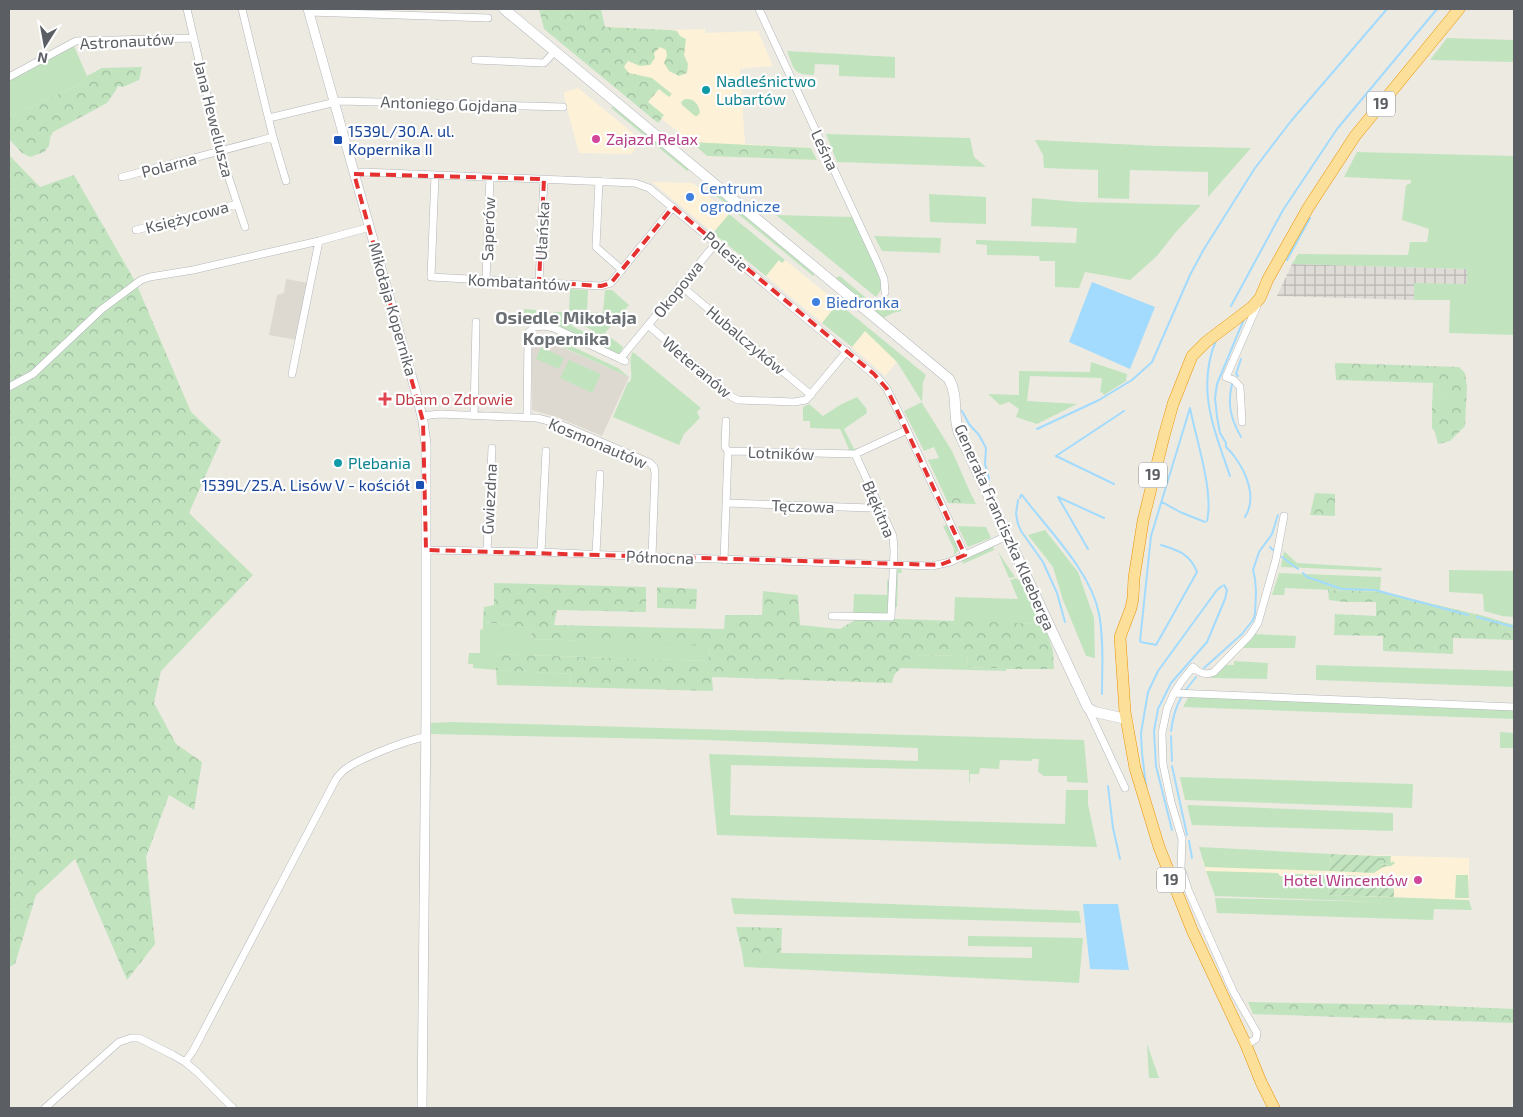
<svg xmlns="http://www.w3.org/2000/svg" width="1523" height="1117" font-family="'Exo 2',sans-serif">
	<defs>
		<pattern id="industrial-grid" width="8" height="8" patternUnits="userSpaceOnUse" patternTransform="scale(1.25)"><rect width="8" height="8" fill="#dfdcd7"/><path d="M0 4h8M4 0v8" fill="none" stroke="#b8b6b2"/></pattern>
		<pattern id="forest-crowns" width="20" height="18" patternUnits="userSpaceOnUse" patternTransform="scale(1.25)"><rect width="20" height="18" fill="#c1e4bf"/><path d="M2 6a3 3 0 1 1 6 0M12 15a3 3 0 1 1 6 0" fill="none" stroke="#a0bc9f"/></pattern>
		<pattern id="garden-furrows" width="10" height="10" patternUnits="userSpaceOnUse" patternTransform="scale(1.25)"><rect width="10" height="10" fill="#c1e4bf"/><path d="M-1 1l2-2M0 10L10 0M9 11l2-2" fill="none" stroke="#a0bc9f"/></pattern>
	</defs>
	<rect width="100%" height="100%" fill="#edeae2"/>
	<path fill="#fdf2d7" d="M605,27L672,30L705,29V33L758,31L773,66L740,69L745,144L811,148L817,160L707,156L601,68Z
		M578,88L640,139L632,154L579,153L564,97V93L567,91Z
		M652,182L693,183L729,214L713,233Z
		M779,260L782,263L785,260L838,303L822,323L766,276Z
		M865,330L897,362L885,376L852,347Z
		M1331,854L1469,858V900L1214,891L1202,860L1330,865Z"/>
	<path fill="url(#industrial-grid)" d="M1292,264L1467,269V284H1414V300L1277,296Z"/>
	<path fill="#ddd9d0" d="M286,279L308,283L297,340L269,335L277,295L284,293Z
		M532,334L629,377L602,436L559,418L532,410Z"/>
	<path fill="#c1e4bf" d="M1447,38L1514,40V62L1430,60Z
		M74,46L87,76V81L18,113L9,119V81Z
		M787,51L895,57V78L839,76V65L815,64L814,75C792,74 795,71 787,51Z
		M685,99C694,98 699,104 700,113L697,116H695L682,105L681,102Z
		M613,106L689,169L687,171L611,108Z
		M826,134L970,138L974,157L986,167L837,162Z
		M1035,140L1159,146L1251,148L1208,197V172L1130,170L1129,199L1098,198V170L1044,168L1043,155Z
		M1357,152L1514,156V335L1449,333L1450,300H1414V283L1467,284V269L1292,264L1298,254L1408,255L1410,242H1427L1429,229L1402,220L1406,185L1411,183V180L1344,177Z
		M717,192L815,274L813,276L714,194Z
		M929,194L986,197V224L930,222Z
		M1032,198L1078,202L1201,205L1175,233L1157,256L1130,280L1085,272L1079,288L1055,287V261H1040L1039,256L987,255V245L976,244V240L1076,243L1077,228L1031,226Z
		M729,214L785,260L782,263L779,260L766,276L713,233Z
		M776,215L853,217L881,280L882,288L876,297Z
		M874,236L941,238L940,253L882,251Z
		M840,276L871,302L875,303L880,301L882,297L893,298L902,311L893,313L883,318L835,278Z
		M570,289L588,290L587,312L603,313L605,290H612L629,305L605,333L623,347L620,354L617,355L586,341L592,330L573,321L572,326L588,334L585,340L553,325L524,323V309L536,310V315H552L553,312H569Z
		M838,303L926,375L923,382L922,403L952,451L970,492H943L928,460L939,458L934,447L924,451L904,411L922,402L897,362L865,331L852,347L822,323Z
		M549,337H552L618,368L629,377L547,340Z
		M541,347L564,358L559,369L536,359Z
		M633,352L701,408L697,412L700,418L684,434L679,445L613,417L628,382H630C634,372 627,360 633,352Z
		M569,360L601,374L592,393L560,378Z
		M1091,362L1127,374L1126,381L1104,395L1102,392L1100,393L1102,378L1030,376L1027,401L1077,404L1037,424L1016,417L1019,409L1009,402L1000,405L988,394L1019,395V371L1090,372Z
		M1433,383L1450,401V407H1432Z
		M857,397L866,408L867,413L844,429L854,449L857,448L858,450L848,452V449H849L840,429L810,428V421H803V407L809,404L823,416L840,405Z
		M947,525H949L959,547L957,548L958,551L954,555V549L943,526Z
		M959,526L986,527L991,538L968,547L958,527Z
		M1045,530L1078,572L1094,618L1095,658L1086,656L1063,600L1053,567L1028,535Z
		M993,546L994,550L963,564L962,560Z
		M1284,551L1297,563L1382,568L1381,571L1281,567Z
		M998,552L1015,577L1009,578Z
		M897,568H901L902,573H898L897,607H894L896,569Z
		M1449,570L1514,571V617L1502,616L1484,611L1483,594L1449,592Z
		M1279,573L1381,577L1380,592L1285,588L1284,595H1272Z
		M1016,578L1026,586L1044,624L954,622L955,597L1018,599L1010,580Z
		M887,580L891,583L888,614L853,615L854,594L887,595Z
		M483,622L532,628L531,639L710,645L708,661L496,654L497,670L570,674L571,687L497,685L496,670L473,668V664H468L469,653H480V630L483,629Z
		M1254,634L1296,636L1295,648H1243Z
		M968,655L967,667L1006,669V671L900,668L913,656Z
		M1234,661L1268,663L1267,679L1210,678L1226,665H1234Z
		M1316,665L1514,671V687L1316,680Z
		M1189,696L1514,709V719L1183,707Z
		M452,722L1084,740L1088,783L1067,782V776H1044L1038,772L1039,759H1032V761L1000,760L999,769L980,768L979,774H970V782L969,783V770L731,765L730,815L1065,824L1066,790H1088V804L1097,847L717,835L709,754L918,761V748L708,740L429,734V723Z
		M1500,732L1514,733V748H1500Z
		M1180,777L1413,784L1412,808L1185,800Z
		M1187,805L1393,813V831L1192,825Z
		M1199,847L1331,854L1330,871L1205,867Z
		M1206,871L1278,873L1280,876H1293L1295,874L1329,875L1328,895L1469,900L1472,910L1434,909L1433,920L1217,913L1215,898L1385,902L1215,896Z
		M1456,875H1468L1469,898H1455Z
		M731,898L1079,911L1081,923L734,914Z
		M968,936L1083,938L1079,983L744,967L742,952L1032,958V947L968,946Z
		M1147,1044L1159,1078H1149Z"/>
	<path fill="url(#forest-crowns)" d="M539,9H601L605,27L670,30L677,31L680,36L686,39L684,55L688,64L687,73L679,76L669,71L664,63L667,56L666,50L660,47L654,53L655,58L650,65L640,66L628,61L624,67L629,73L652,78L672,94L669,97L659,89L648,102L664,115L658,123L544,29Z
		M142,67L139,80L123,87L118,86L116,90L107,103L53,132L50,138L49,146L44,152L30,157L22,153L9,139V119L18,113L87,81V76L102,68Z
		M691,142L811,148L817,160L707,156Z
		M9,155L40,187L74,175L136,283L191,412L221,440L189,513L253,575L161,671L154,703L176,744L202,762L194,810L169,795L146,857L155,944L127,980L75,859L36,895L15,964L9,967Z
		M1335,363L1459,367L1465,373L1467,387L1465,426L1450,441L1438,444L1435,432L1432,428V407H1450V401L1433,383L1336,380Z
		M943,492H970L976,504L948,503Z
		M1315,493L1335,494V516L1310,515Z
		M494,583L646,587V612L557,610L554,625L724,629L725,615H762L763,591L798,595L800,625L840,629L855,620L897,619L1044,624L1053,651L1054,669H1006L967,667L968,655L913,656L894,675L892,683L712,677L713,691L571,687L570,674L496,670V654L708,661L710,646L531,639L532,628L483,622L484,607L494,605Z
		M657,587L697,589L696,609L657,608Z
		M1328,590L1382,592L1484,616L1514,625V640L1453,638V654L1383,651V636L1334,635L1335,614L1376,616V602H1344L1329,600Z
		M1379,856H1391L1390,865L1379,864Z
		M736,927L782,928L781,954L742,952Z
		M1248,1002L1421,1005L1514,1009V1023L1253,1014Z"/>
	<path fill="url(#garden-furrows)" d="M1331,854L1379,856V864L1390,865V861L1392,863L1393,861L1395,863L1391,866L1383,867L1374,873L1330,871Z
		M1329,875L1374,876L1382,883L1392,886L1394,890V897L1328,895Z"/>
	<path fill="#a2dbfd" d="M1092,282L1155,307L1130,369L1069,342Z
		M1083,904H1118L1129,970L1090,969Z"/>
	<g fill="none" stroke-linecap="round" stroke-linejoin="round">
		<path stroke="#a2dbfd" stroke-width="2" d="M1287,260L1310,218
			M1231,306L1283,210L1337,129L1437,9
			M1244,319L1217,384L1215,398L1217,417L1220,433L1226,443V447C1229,450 1232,453 1234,456C1247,473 1257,498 1245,517
			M1216,340C1196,389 1214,429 1230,476
			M1238,376L1236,374L1241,359
			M1232,384C1227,405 1231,419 1241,437
			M1190,408C1196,439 1214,492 1207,521
			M962,411L969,424L979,435L986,448L985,464L989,478L988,483
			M1037,429L1099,400L1132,380L1152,362L1190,275L1204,249L1255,168L1291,121L1387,9
			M1114,484L1056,456L1124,411
			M1020,498L1021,495H1022C1048,530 1091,571 1099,614C1104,640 1102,668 1102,694
			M1018,500L1016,514L1018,524L1021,531L1043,562L1057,593L1065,622
			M1162,502L1180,512L1205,522
			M1161,545C1178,550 1190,554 1197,572L1156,645C1151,643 1143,644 1140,641L1151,536L1190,408
			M1270,547L1273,550
			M1088,549L1058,497L1104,518
			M1282,557L1298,569
			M1303,573L1307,577L1342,589L1375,590L1468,615
			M1477,617L1514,627
			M1204,668L1242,634L1253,620L1255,614L1256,592L1255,579L1253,570L1259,552L1272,534L1278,515
			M1185,691L1196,677
			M1171,731C1173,718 1175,708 1182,696
			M1171,736L1172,761
			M1172,766L1187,835
			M1108,786L1113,828L1120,859
			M1146,786L1142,753L1141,733L1148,692L1158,671L1217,590L1222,586
			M1172,830L1156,766L1154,731L1158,709L1171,683L1207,642L1225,599L1227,590L1224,585
			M1189,841L1192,858"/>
		<defs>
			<path id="minor" d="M187,9L220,151L245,227
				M242,9L273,137L286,181
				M759,9L877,262L884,279L885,292
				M309,12L488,18
				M475,60L544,63L555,51
				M9,77L76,41L194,38
				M269,118L340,101L563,107
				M354,174L363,172L635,183L649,188L879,379L887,389L901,417L965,555
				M435,175L431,277L601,286L611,283L673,207
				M122,177L273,137
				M599,181L596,247L622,270
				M136,230L237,204
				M486,280L490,177
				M539,282L544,179
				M680,285L811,395
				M648,325L732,397L738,400L794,402L806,400L847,351
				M620,359L716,243
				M292,374L319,241
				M9,387L33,374L102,309L141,280L150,277L193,270L319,241L370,227
				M474,415L476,322
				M422,416L440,414L537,418L557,423L650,463L654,467L655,473L652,557
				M527,417L528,336L529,332L534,327L545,326L554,328L625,361
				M1242,422L1240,387L1234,380L1226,377L1257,306
				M728,451L855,454L907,430
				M726,503L871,508L879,507
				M426,550L541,552L652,557L932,566L950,562L1007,536
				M487,551L492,448
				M541,552L546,451
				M596,554L600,474
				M724,560L728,451L725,447L726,421
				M832,616L891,617L894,551L893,536L855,454
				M1174,693L1514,707
				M1088,709L1125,788
				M1246,1045L1256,1039L1257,1033L1233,991L1189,892L1181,868L1182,839L1171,802L1163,764L1162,733L1167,709L1174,693L1181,682L1193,667C1199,673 1205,676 1214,672L1250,635L1258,623L1276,559L1284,516
				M185,1062L193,1051L336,779C339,775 342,771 347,768C361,758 409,739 426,737
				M45,1108L119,1042L131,1038H139L173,1055L185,1062L197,1072L233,1108"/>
			<path id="tertiary" d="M308,9L417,396L423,421L426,444V715L422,1108"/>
			<path id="secondary" d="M504,9L949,379C959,397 952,414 959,433L1088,708L1095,712L1126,719"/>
			<path id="trunk" d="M1274,1108L1261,1082L1246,1045L1192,930L1159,847L1135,768L1125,712L1120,637L1131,608L1133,598L1134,578L1143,521L1164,436L1173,404L1192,356L1206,342L1252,307L1260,298L1268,279L1308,208L1355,136L1459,9"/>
		</defs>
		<use href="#minor" stroke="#b3b6b9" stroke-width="8"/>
		<use href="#tertiary" stroke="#b3b6b9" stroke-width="10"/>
		<use href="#secondary" stroke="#b4b8bc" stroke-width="11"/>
		<use href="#trunk" stroke="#eb9405" stroke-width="12"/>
		<use href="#minor" stroke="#fff" stroke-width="7"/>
		<use href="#tertiary" stroke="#fff" stroke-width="9"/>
		<use href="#secondary" stroke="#fff" stroke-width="10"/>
		<use href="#trunk" stroke="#fce09a" stroke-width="11"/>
	</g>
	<path fill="none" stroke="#e53230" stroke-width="4" stroke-dasharray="10 6" stroke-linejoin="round" d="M354,174L544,179L539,282L601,286L611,283L673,207L874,374L887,389L965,555L940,565L426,550L423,421Z"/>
	<g fill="#0f9aa8" stroke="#fff" stroke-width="2">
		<circle cx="706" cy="90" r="5"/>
		<circle cx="338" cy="463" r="5"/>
	</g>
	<g fill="#d1479c" stroke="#fff" stroke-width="2">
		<circle cx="596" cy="139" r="5"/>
		<circle cx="1418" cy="880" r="5"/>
	</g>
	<g fill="#1a4fb4" stroke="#fff" stroke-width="2">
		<rect x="333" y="135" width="10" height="10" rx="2.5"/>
		<rect x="415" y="480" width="10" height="10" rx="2.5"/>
	</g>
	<g fill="#3f7fe0" stroke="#fff" stroke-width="2">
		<circle cx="690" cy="197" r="5"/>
		<circle cx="816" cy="302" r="5"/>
	</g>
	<path fill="#e0444e" stroke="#fff" stroke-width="2" d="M382.5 391.5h5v5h5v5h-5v5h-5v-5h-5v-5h5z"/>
	<g text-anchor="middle" stroke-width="4.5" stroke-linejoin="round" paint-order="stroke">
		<g fill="#fff" stroke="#8c8f92" stroke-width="1">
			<rect x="1367" y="91.5" width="28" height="25" rx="4"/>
			<rect x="1139" y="462.5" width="28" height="25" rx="4"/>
			<rect x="1157" y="867.5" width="28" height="25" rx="4"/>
		</g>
		<g font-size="15" font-weight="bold" fill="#5b5f63">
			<text x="1381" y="109">19</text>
			<text x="1153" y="480">19</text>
			<text x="1171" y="885">19</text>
		</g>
		<g font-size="16" fill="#5b5f63" stroke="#fff">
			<text transform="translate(127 41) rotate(-3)" y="6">Astronautów</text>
			<text transform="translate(449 104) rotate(2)" y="6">Antoniego Gojdana</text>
			<text transform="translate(214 119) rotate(76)" y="6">Jana Heweliusza</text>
			<text transform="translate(825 150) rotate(65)" y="6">Leśna</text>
			<text transform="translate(169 165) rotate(-15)" y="6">Polarna</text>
			<text transform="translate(187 217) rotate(-15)" y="6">Księżycowa</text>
			<text transform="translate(488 229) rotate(-88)" y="6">Saperów</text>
			<text transform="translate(542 231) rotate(-87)" y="6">Ułańska</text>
			<text transform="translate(726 251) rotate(40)" y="6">Polesie</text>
			<text transform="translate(519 282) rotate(3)" y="6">Kombatantów</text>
			<text transform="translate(678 289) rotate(-51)" y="6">Okopowa</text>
			<text transform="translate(393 309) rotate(74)" y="6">Mikołaja Kopernika</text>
			<text transform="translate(746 340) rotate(40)" y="6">Hubalczyków</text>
			<text transform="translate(697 367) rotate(40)" y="6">Weteranów</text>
			<text transform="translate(598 443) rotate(23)" y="6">Kosmonautów</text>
			<text transform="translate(781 453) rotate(2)" y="6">Lotników</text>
			<text transform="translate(489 499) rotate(-87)" y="6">Gwiezdna</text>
			<text transform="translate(803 506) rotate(2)" y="6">Tęczowa</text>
			<text transform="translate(879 509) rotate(67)" y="6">Błękitna</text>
			<text transform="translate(1005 527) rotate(66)" y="6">Generała Franciszka Kleeberga</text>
			<text transform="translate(660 557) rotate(2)" y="6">Północna</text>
		</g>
		<g font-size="16" fill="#0d838f" stroke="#fff" text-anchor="start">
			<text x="716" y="87">Nadleśnictwo<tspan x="716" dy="18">Lubartów</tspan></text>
			<text x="348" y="469">Plebania</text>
		</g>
		<g font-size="16" fill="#164399" stroke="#fff" text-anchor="start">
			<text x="348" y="137">1539L/30.A. ul.<tspan x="348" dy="18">Kopernika II</tspan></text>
			<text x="410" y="491" text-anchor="end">1539L/25.A. Lisów V - kościół</text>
		</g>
		<g font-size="16" fill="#b23c85" stroke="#fff" text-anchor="start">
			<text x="606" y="145">Zajazd Relax</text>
			<text x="1408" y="886" text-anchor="end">Hotel Wincentów</text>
		</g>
		<g font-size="16" fill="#366cbe" stroke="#fff" text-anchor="start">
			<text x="700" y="194">Centrum<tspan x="700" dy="18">ogrodnicze</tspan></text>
			<text x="826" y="308">Biedronka</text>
		</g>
		<g font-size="16" fill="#be3a42" stroke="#fff" text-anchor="start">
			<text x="395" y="405">Dbam o Zdrowie</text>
		</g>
		<g font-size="18" font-weight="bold" fill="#6c7175" stroke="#fff">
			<text x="566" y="324">Osiedle Mikołaja<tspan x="566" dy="21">Kopernika</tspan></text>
		</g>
	</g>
	<rect width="1523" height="1117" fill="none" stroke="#5b5f63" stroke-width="20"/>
	<g transform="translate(45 45) rotate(191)" stroke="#ffffff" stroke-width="4" paint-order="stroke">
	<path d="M0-4L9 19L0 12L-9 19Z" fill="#5b5f63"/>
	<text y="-8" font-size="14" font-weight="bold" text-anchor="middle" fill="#5b5f63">N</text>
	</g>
</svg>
